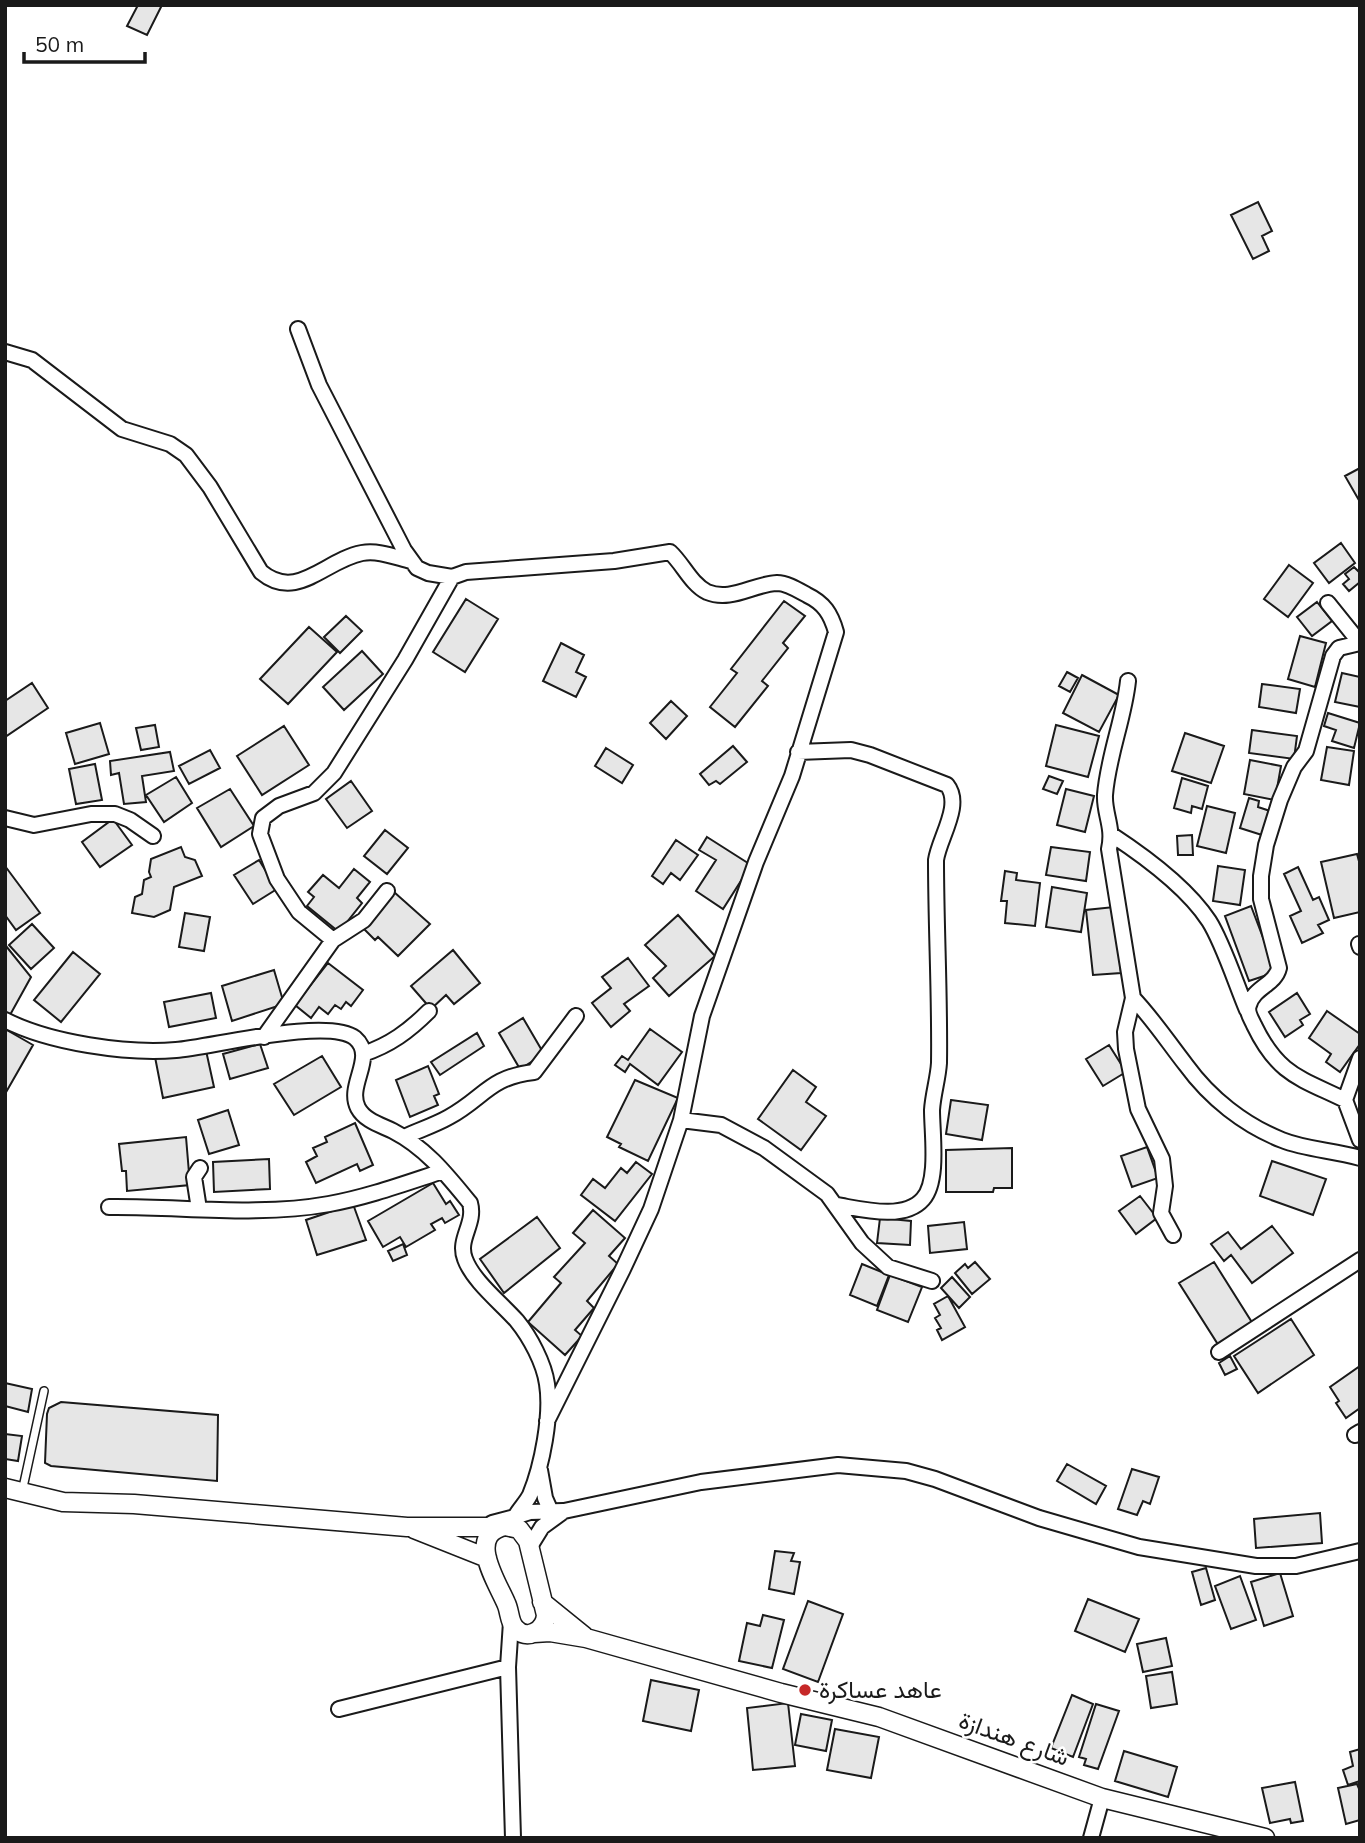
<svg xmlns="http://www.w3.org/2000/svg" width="1365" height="1843" font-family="Mulish,Vazirmatn,sans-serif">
	<rect width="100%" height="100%" fill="#fff"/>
	<path fill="#e6e6e6" stroke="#1a1a1a" stroke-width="2" d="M138,5H162L147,35L127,26Z
		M1258,202L1272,231L1262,236L1269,251L1253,259L1231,215Z
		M1360,468V502L1345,476Z
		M1341,543L1355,563L1329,583L1314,563Z
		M1289,565L1313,583L1288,617L1264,599Z
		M1354,567L1360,573V582L1349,591L1343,584L1349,579L1345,574Z
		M466,599L498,619L465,672L433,652Z
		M784,601L805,616L783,643L788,648L762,681L768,686L735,727L710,707L737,673L731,669Z
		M1317,602L1332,621L1312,636L1297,617Z
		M346,616L362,631L340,653L324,637Z
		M309,627L337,652L288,704L260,679Z
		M1300,636L1326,643L1315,687L1288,679Z
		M561,643L584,655L576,672L586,677L576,697L543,681Z
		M362,651L383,674L344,710L323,687Z
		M1067,672L1078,678L1070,692L1059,686Z
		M1342,673L1360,677V707L1335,702Z
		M1082,675L1119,695L1099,732L1063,713Z
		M32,683L48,708L5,737V701Z
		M1262,684L1300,689L1296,713L1259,707Z
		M671,701L687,716L666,739L650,723Z
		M1328,713L1360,723L1354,748L1332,741L1336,730L1324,726Z
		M100,723L109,754L75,764L66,733Z
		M155,725L159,747L141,750L136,728Z
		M1056,725L1099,736L1088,777L1046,766Z
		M284,726L309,765L262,795L237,756Z
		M1252,730L1297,736L1294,759L1249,753Z
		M1185,733L1224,746L1211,783L1172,771Z
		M733,746L747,762L720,784L716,781L709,785L700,774Z
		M1327,747L1354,751L1349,785L1321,780Z
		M606,748L633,765L622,783L595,766Z
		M210,750L220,768L189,784L179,766Z
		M170,752L174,771L142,776L146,802L124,804L119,773L111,775L110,761Z
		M1250,760L1281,766L1275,800L1244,794Z
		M95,764L102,800L76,804L69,769Z
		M1049,776L1063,781L1057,794L1043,789Z
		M176,777L192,803L164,822L146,795Z
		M1182,778L1208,786L1202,809L1192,806L1191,813L1174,808Z
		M351,781L372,811L347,828L326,799Z
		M230,789L254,826L221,847L197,808Z
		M1066,789L1094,796L1085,832L1057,825Z
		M1249,798L1259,801L1258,807L1273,812L1265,836L1240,828Z
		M1207,806L1235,813L1226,853L1197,846Z
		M113,819L132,845L100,867L82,842Z
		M385,830L408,848L387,874L364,856Z
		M1192,835L1193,855H1178L1177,836Z
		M707,837L751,865L723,909L696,891L716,860L699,850Z
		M676,840L698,855L680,880L671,873L663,884L652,876Z
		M181,847L185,857L195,860L202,876L174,887L170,910L154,917L132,913L135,897L142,894L144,880L151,877L149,872L151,859Z
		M1051,847L1090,852L1086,881L1046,875Z
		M1357,854L1360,865V912L1334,918L1321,862Z
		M259,860L277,889L253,904L234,875Z
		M5,866L40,913L16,930L5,915Z
		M1218,866L1245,870L1240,905L1213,901Z
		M1298,867L1313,900L1319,897L1329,920L1318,925L1323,933L1302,943L1290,916L1301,911L1284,874Z
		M354,869L370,882L357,898L362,903L339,932L307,906L314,897L308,892L323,875L339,888Z
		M1005,871L1017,873L1016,880L1040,883L1035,926L1005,923L1007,901H1001Z
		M1052,887L1087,893L1081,932L1046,927Z
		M394,892L430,924L398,956L378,937L375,940L362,927Z
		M1251,906L1276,972L1249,981L1225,916Z
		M1114,907L1121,973L1093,975L1086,910Z
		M185,913L210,917L204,951L179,947Z
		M678,915L715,956L669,996L653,978L666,966L645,945Z
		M32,924L54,948L31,969L9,945Z
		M6,946L31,977L10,1015L5,1011Z
		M453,950L480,983L454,1004L446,995L431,1009L411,986Z
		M73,952L100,974L61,1022L34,1000Z
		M628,958L649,986L624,1004L630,1011L611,1027L592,1003L611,988L602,977Z
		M328,963L363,990L351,1006L346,1002L341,1009L335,1005L328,1014L319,1007L311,1018L295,1005Z
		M274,970L284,1004L232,1021L222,986Z
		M211,993L216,1018L169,1027L164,1002Z
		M1297,993L1310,1014L1300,1020L1303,1025L1285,1037L1269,1012Z
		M1327,1011L1360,1034V1044L1340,1072L1326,1062L1331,1054L1309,1038Z
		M523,1018L544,1054L520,1069L499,1033Z
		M5,1029L33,1045L5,1094Z
		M650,1029L682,1052L658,1085L630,1064L625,1072L615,1065L622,1056L628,1060Z
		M477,1033L484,1046L440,1075L431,1062Z
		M260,1044L268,1068L230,1079L223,1054Z
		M1109,1045L1126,1072L1103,1086L1086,1059Z
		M205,1046L214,1087L163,1098L155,1057Z
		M322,1056L341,1087L294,1115L274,1084Z
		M428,1066L439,1094L434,1096L438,1105L410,1117L396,1080Z
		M793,1070L816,1087L806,1102L826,1116L801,1150L758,1119Z
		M635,1080L678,1098L648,1161L619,1147L621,1144L607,1137Z
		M951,1100L988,1105L982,1140L946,1134Z
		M228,1110L239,1145L209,1154L198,1120Z
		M355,1123L373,1165L360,1171L357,1164L316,1183L306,1162L317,1156L313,1148L327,1142L325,1137Z
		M186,1137L190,1185L127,1191L126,1171H122L119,1144Z
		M1147,1147L1158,1178L1132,1187L1121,1156Z
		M1012,1148V1188H994L993,1192H946V1150Z
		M269,1159L270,1189L214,1192L213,1162Z
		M1272,1161L1326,1179L1313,1215L1260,1196Z
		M636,1162L652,1174L615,1221L581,1195L593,1179L605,1188L621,1168L627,1173Z
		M433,1183L446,1204L450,1201L459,1215L445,1223L442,1218L431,1224L435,1230L406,1247L400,1237L383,1247L368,1221Z
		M1140,1196L1157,1218L1136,1234L1119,1211Z
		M353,1204L366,1240L317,1255L306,1220Z
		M593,1210L625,1238L609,1256L618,1264L587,1301L594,1308L575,1330L582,1336L565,1355L528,1322L561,1283L554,1277L585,1243L573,1233Z
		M537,1217L560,1248L504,1293L480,1259Z
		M880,1218L911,1221L910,1245L877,1243Z
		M964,1222L967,1249L930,1253L928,1226Z
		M1272,1226L1293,1253L1252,1283L1231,1255L1224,1261L1211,1244L1228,1232L1241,1249Z
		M403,1244L407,1255L393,1261L388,1251Z
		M975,1262L990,1279L972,1294L955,1273L965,1264L968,1268Z
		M1214,1262L1253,1324L1219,1346L1179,1283Z
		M862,1264L889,1275L877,1306L850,1295Z
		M890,1275L922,1287L908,1322L877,1310Z
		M952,1277L970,1297L959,1308L941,1288Z
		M948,1296L965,1327L942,1340L937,1330L941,1328L935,1318L940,1315L934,1304Z
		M1291,1319L1314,1355L1258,1393L1234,1356Z
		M1230,1356L1237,1369L1225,1375L1219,1363Z
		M1360,1366V1408L1346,1418L1336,1403L1339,1401L1330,1387Z
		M5,1383L32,1389L28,1412L5,1406Z
		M61,1402L218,1415L217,1481L51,1466L45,1463L47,1414L49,1408Z
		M5,1434L22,1436L18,1461L5,1459Z
		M1067,1464L1106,1486L1096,1504L1057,1481Z
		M1132,1469L1159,1477L1150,1504L1143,1501L1137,1515L1118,1509Z
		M1320,1513L1322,1543L1256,1548L1254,1519Z
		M775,1551L794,1553L791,1561L800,1562L794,1594L769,1589Z
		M1206,1568L1215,1600L1201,1605L1192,1572Z
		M1280,1573L1293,1616L1264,1626L1251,1582Z
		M1240,1576L1256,1620L1231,1629L1215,1586Z
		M1088,1599L1139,1619L1125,1652L1075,1631Z
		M808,1601L843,1614L818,1682L783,1669Z
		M763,1615L784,1620L772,1668L739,1661L747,1623L760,1626Z
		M1166,1638L1172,1666L1143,1672L1137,1644Z
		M1172,1672L1177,1704L1151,1708L1146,1676Z
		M651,1680L699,1690L691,1731L643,1721Z
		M1072,1695L1093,1704L1073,1757L1051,1748Z
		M788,1703L795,1766L753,1770L747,1708Z
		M1096,1704L1119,1711L1098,1769L1084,1765L1086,1759L1079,1757Z
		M801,1714L832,1720L826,1751L795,1745Z
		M835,1729L879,1737L871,1778L827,1770Z
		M1360,1749V1781L1348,1785L1343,1770L1353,1766L1350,1752Z
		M1124,1751L1177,1767L1168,1797L1115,1781Z
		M1295,1782L1303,1821L1291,1823L1290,1819L1270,1823L1262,1788Z
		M1357,1784L1360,1791V1820L1346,1824L1338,1788Z"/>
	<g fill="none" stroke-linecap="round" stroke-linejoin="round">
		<defs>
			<path id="service" d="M22,1492L44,1391"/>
			<path id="minor" d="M298,329L319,385L404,550L417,568L428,573L452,577L466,572L614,561L670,552C683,564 691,584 707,592C731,602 753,584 777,583C787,583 798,590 807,595C824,603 831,614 836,632L792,776L756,862L702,1016L681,1120L651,1209L623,1269L547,1421
				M5,352L32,360L122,429L170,444L186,455L210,487L261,572C297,602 325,560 362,553C378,550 395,557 411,561
				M1328,603L1360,643
				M1128,681C1124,719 1108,756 1105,795C1104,814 1114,827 1109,849L1133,998L1125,1032L1126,1049L1138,1109L1162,1159L1165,1186L1161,1213L1173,1235
				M798,752L851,750L870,755L947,785C963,805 939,838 936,860C936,928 940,996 939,1063C938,1079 933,1094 932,1110C932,1134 939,1181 923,1199C904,1221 861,1209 836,1205
				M5,818L34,825L91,814H115L130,820L153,836
				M1112,835C1144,856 1188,889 1209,921C1223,943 1236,984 1247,1010
				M333,940L364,920L387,891
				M1359,944L1360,947
				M1133,998C1153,1019 1168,1042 1186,1065C1210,1098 1244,1125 1282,1140C1307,1150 1334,1150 1360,1158
				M5,1020C50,1043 126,1054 176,1050C212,1047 328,1017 355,1038C377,1057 346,1085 358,1108C365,1121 381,1125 393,1131C426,1148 447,1175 470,1203C476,1224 457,1239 465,1259C473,1281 501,1303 517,1321C530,1337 544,1363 547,1384C552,1415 542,1466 530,1495C526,1503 519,1509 515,1517L492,1523
				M264,1037L333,940L299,912L277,879L260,834L263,818L279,806L314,793L334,773L405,660L452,577
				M363,1054C390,1045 409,1031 429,1011
				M1360,1058L1345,1100L1360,1140
				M1345,1100C1300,1078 1278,1075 1254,1025C1251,1018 1246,1012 1249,1005C1254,987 1275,985 1279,968L1261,899V876L1266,845L1280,800L1294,767L1306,751L1333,656L1339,648L1360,643
				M681,1120L721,1125L764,1148L827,1194L862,1243L888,1267L932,1281
				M404,1137C419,1130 435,1125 449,1117C484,1098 489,1077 534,1072L576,1016
				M109,1207C181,1206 257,1217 329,1204C368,1197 406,1183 443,1171
				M199,1209L194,1177L200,1168
				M1219,1352L1360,1260
				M1355,1435L1360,1432
				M540,1470L545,1498L552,1514L551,1517
				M514,1517L530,1512L563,1511
				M529,1548L542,1527L564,1511L701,1482L838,1465L906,1471L935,1479L1039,1518L1139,1547L1256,1566H1296L1360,1551
				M511,1622L508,1667L513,1838
				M339,1709L508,1667
				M1091,1838L1102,1798"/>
			<path id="tertiary" d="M5,1488L63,1502L134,1504L407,1527H498
				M505,1526L519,1529L528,1541L546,1615C545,1630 527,1642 515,1628C509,1622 510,1611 506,1603C496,1580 466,1535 505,1526Z
				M414,1529L487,1558
				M542,1602L584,1636
				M534,1633L550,1632L586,1638L781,1693L879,1717L1102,1798L1265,1838"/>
		</defs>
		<use href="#service" stroke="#1a1a1a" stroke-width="10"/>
		<use href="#minor" stroke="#1a1a1a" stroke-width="18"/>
		<use href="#tertiary" stroke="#1a1a1a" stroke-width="21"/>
		<use href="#service" stroke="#fff" stroke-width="7"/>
		<use href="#minor" stroke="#fff" stroke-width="14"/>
		<use href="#tertiary" stroke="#fff" stroke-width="18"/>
	</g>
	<circle fill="#c62828" stroke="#fff" stroke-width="2.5" cx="805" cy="1690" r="7"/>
	<g text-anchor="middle" stroke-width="5" stroke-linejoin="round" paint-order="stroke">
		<g font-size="24" fill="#1a1a1a" stroke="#fff" text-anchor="start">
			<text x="819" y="1698">عاهد عساكرة</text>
		</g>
		<g font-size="24" fill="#1a1a1a" stroke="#fff">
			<text transform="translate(1014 1739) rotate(20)" y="8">شارع هندازة</text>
		</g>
	</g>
	<rect width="1365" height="1843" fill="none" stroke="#1a1a1a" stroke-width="14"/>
	<path d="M24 52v10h121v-10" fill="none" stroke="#1a1a1a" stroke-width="3.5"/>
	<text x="35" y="52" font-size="21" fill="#1a1a1a" stroke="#ffffff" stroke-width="5" paint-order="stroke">50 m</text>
</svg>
